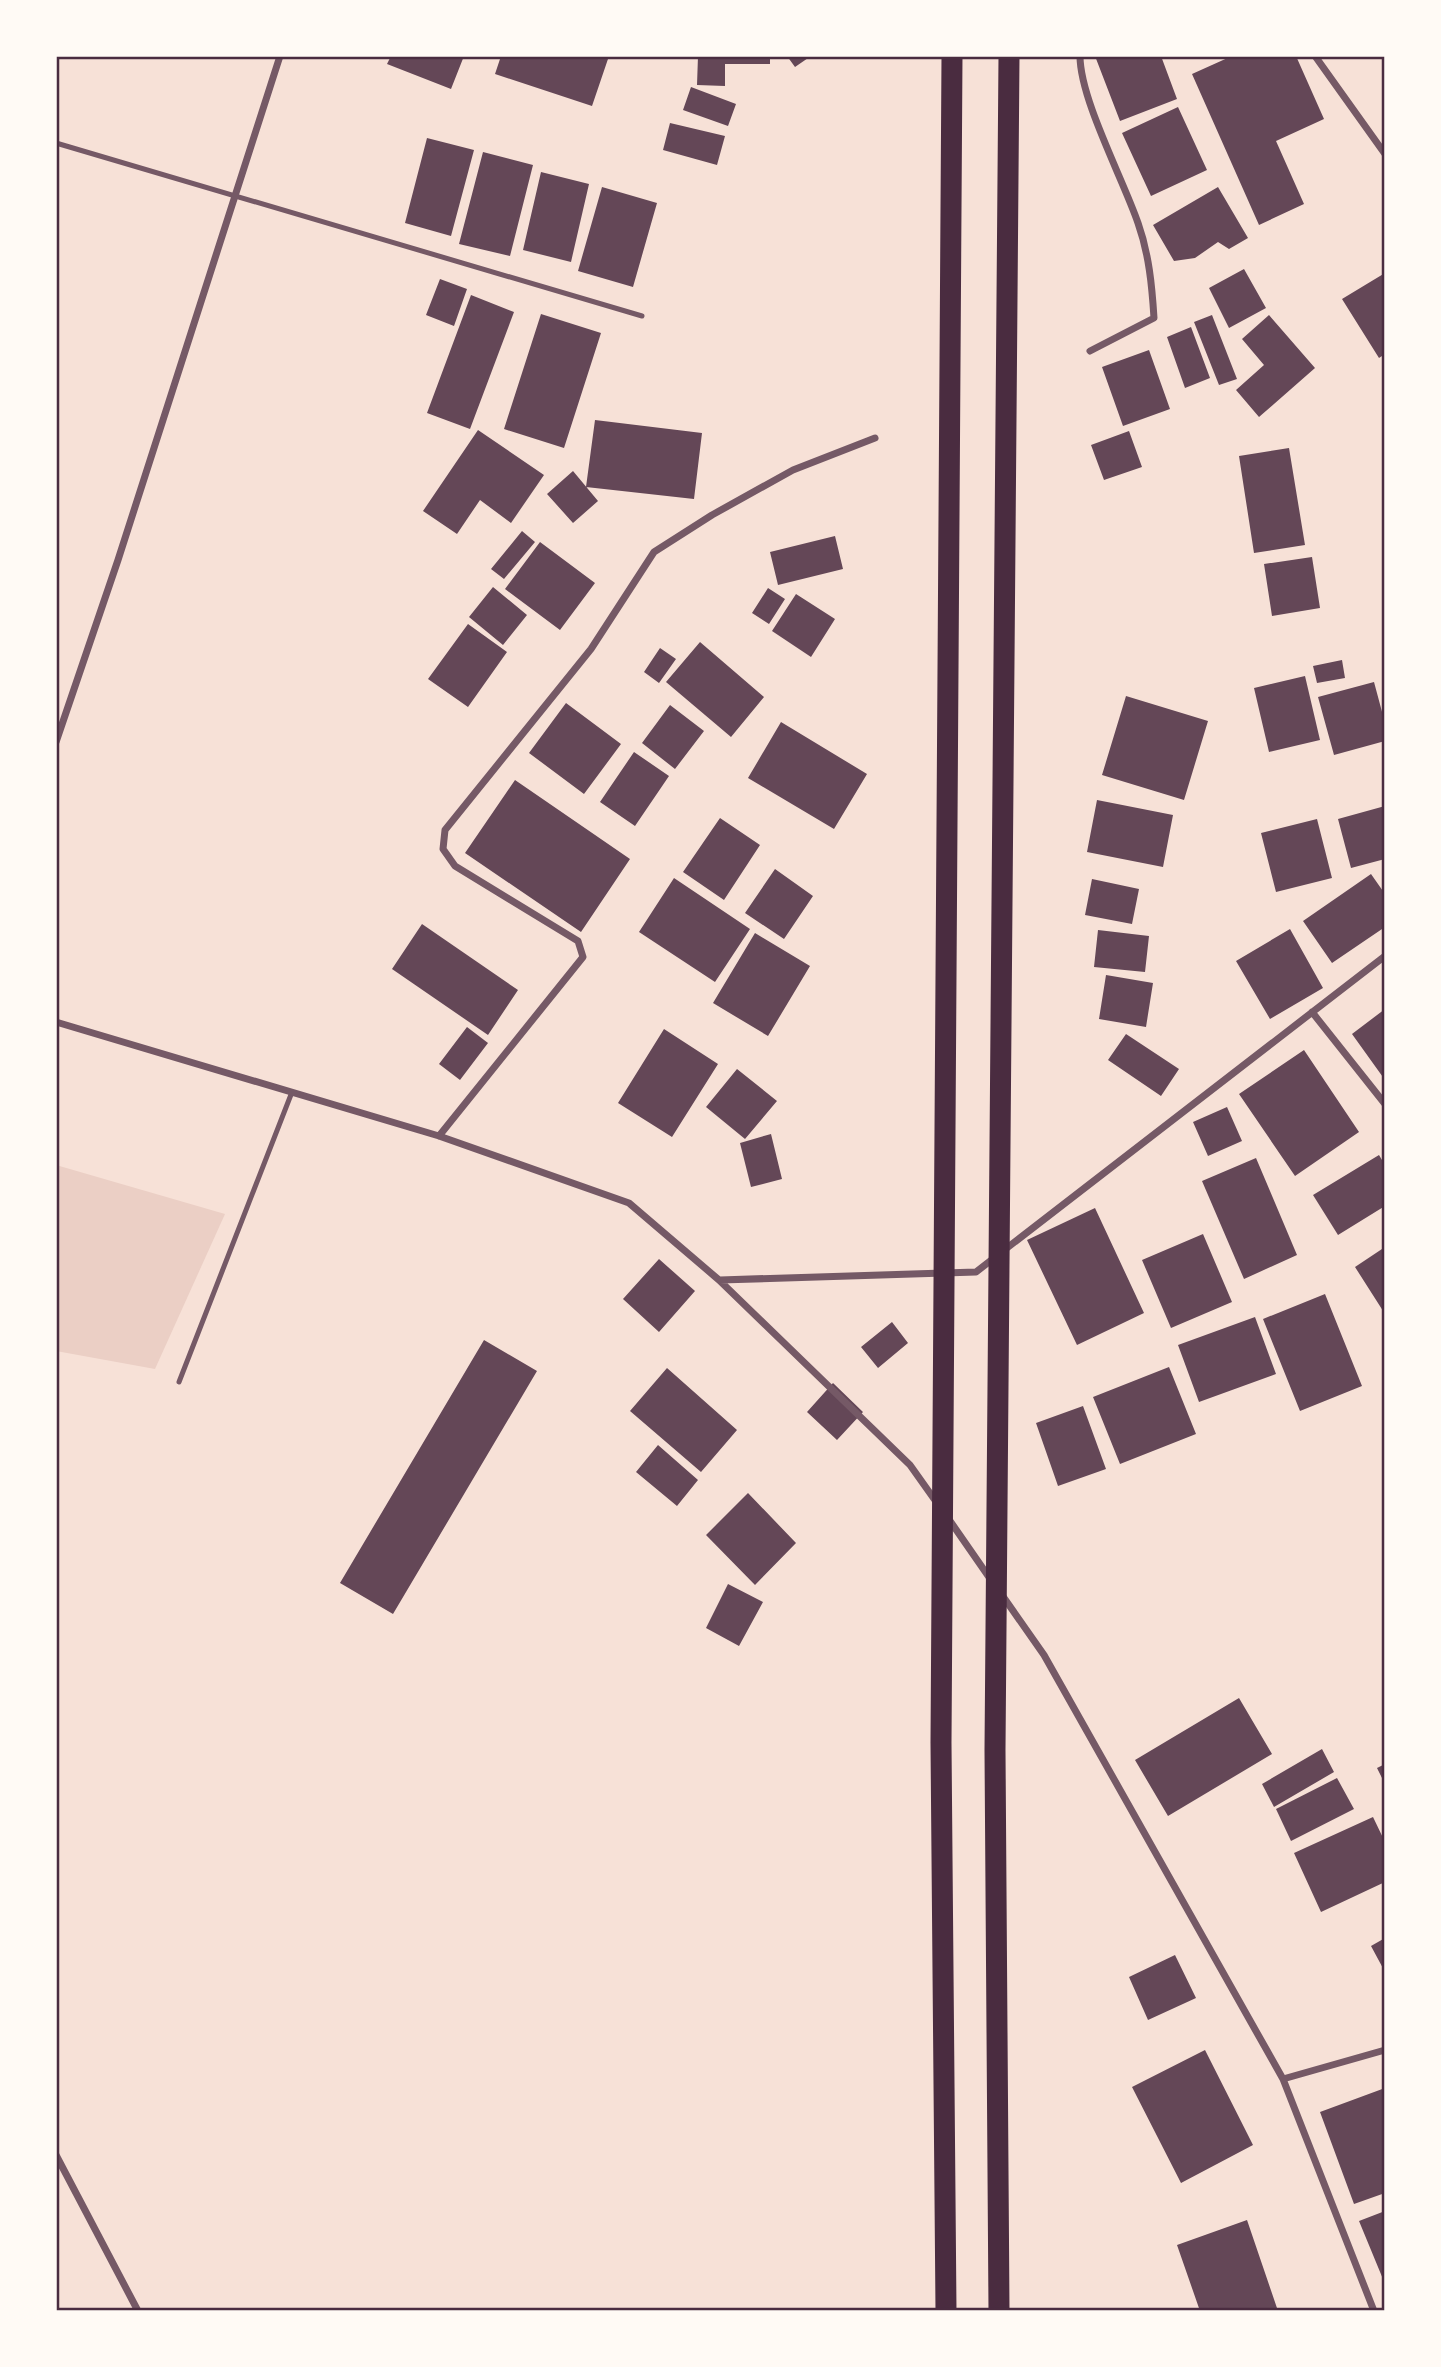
<svg xmlns="http://www.w3.org/2000/svg" width="1441" height="2367" font-family="'Titillium Web',sans-serif">
	<rect width="100%" height="100%" fill="#f7e1d7"/>
	<path fill="#ebcfc5" d="M56,1165L225,1214L155,1369L56,1351Z"/>
	<path fill="#644757" d="M391,56H464L451,89L387,64Z
		M501,56H609L592,106L495,74Z
		M698,56H770V64H725V86L697,85Z
		M787,56H811L795,67Z
		M1095,56H1161L1177,99L1120,121Z
		M1232,56H1296L1324,119L1276,141L1304,204L1259,225L1192,74Z
		M691,87L736,104L728,126L683,110Z
		M1178,107L1207,170L1151,196L1122,133Z
		M670,123L725,136L717,165L663,150Z
		M427,138L474,150L451,236L405,223Z
		M483,152L533,165L510,256L459,244Z
		M541,172L589,184L571,262L523,250Z
		M602,187L657,203L633,287L578,271Z
		M1218,187L1248,238L1229,249L1218,242L1195,258L1174,261L1153,225Z
		M1244,269L1266,308L1229,328L1209,288Z
		M1385,273V354L1379,358L1342,299Z
		M440,279L467,289L454,326L426,315Z
		M471,295L514,312L470,429L427,413Z
		M541,314L601,333L564,448L504,429Z
		M1212,315L1237,379L1219,385L1194,322Z
		M1269,315L1315,368L1259,417L1236,390L1264,365L1242,339Z
		M1191,327L1210,378L1185,388L1167,337Z
		M1149,350L1170,409L1123,426L1102,367Z
		M595,420L702,433L694,499L586,487Z
		M478,430L544,475L511,523L480,500L457,534L423,511Z
		M1129,431L1142,467L1104,480L1091,445Z
		M1289,448L1305,545L1254,553L1239,456Z
		M573,471L598,501L573,523L547,494Z
		M522,531L535,542L504,579L491,569Z
		M835,536L843,569L778,585L770,552Z
		M540,542L595,583L560,630L505,589Z
		M1312,557L1320,608L1272,616L1264,564Z
		M493,587L527,615L503,645L469,617Z
		M768,588L785,599L769,624L752,613Z
		M796,594L835,619L811,657L772,631Z
		M468,624L507,652L468,707L428,679Z
		M700,642L764,697L731,737L666,682Z
		M660,648L676,659L659,683L644,672Z
		M1342,660L1345,678L1317,683L1313,666Z
		M1305,676L1320,740L1269,752L1254,688Z
		M1374,682L1385,723V741L1334,755L1318,697Z
		M1126,696L1208,721L1184,800L1102,775Z
		M566,703L621,744L584,794L529,753Z
		M670,705L704,731L675,769L642,743Z
		M781,722L867,774L834,829L748,778Z
		M634,752L669,776L635,826L600,802Z
		M515,780L630,859L581,932L465,853Z
		M1097,800L1173,815L1163,867L1087,852Z
		M1385,806V859L1351,868L1338,819Z
		M720,818L760,845L724,900L683,872Z
		M1317,819L1332,878L1276,892L1261,833Z
		M775,869L813,896L784,939L745,913Z
		M1371,874L1385,894V927L1332,963L1303,921Z
		M674,878L750,929L715,982L639,932Z
		M1092,879L1139,889L1132,924L1085,915Z
		M422,924L518,990L488,1035L392,969Z
		M1290,929L1323,988L1270,1019L1236,961Z
		M1098,930L1149,936L1145,972L1094,967Z
		M755,933L810,966L768,1036L713,1003Z
		M1106,975L1153,983L1146,1027L1099,1019Z
		M1385,1009V1080L1352,1034Z
		M467,1027L488,1043L460,1080L439,1064Z
		M664,1029L718,1064L672,1137L618,1103Z
		M1126,1034L1179,1069L1161,1096L1108,1060Z
		M1304,1050L1359,1132L1295,1176L1239,1094Z
		M737,1069L777,1101L745,1139L706,1107Z
		M1227,1107L1242,1141L1208,1156L1193,1122Z
		M771,1134L782,1179L751,1187L740,1143Z
		M1379,1155L1385,1165V1206L1338,1235L1313,1195Z
		M1256,1158L1297,1255L1244,1279L1202,1181Z
		M1095,1208L1144,1313L1077,1345L1027,1240Z
		M1203,1234L1232,1302L1171,1328L1142,1260Z
		M1385,1247V1314L1355,1267Z
		M659,1259L695,1291L659,1332L623,1299Z
		M1325,1294L1362,1386L1300,1411L1263,1319Z
		M1255,1317L1276,1374L1199,1402L1178,1345Z
		M892,1322L908,1343L878,1368L861,1347Z
		M484,1340L537,1371L393,1614L340,1583Z
		M1169,1367L1196,1434L1120,1464L1093,1397Z
		M667,1368L737,1430L701,1472L630,1411Z
		M833,1383L863,1412L837,1440L807,1412Z
		M1083,1406L1106,1469L1058,1486L1036,1423Z
		M658,1445L698,1480L677,1506L636,1472Z
		M748,1493L796,1543L755,1585L706,1535Z
		M728,1584L763,1602L739,1646L706,1628Z
		M1239,1698L1272,1754L1168,1816L1135,1760Z
		M1322,1749L1334,1772L1274,1807L1262,1784Z
		M1385,1764V1784L1377,1768Z
		M1337,1778L1354,1809L1291,1841L1276,1809Z
		M1373,1817L1385,1842V1882L1321,1912L1294,1853Z
		M1385,1938V1972L1371,1946Z
		M1175,1955L1196,1998L1148,2020L1129,1977Z
		M1205,2050L1253,2145L1181,2183L1132,2087Z
		M1385,2088V2193L1354,2204L1320,2112Z
		M1385,2211V2284L1359,2221Z
		M1247,2220L1278,2311H1200L1177,2245Z"/>
	<g fill="none" stroke-linecap="round" stroke-linejoin="round">
		<path stroke="#755966" stroke-width="5" d="M56,143L642,316
			M179,1382L292,1092"/>
		<path stroke="#755966" stroke-width="7" d="M1080,56C1080,99 1123,179 1138,223C1149,254 1152,286 1154,318L1090,351
			M1315,56L1385,154
			M56,742L118,560L280,56
			M1312,1012L1385,1104
			M56,1022L439,1136L629,1203L719,1280L910,1465L937,1503
			M439,1136L583,957L578,941L455,866L443,849L445,830L591,649L654,552L712,515L793,470L875,438
			M1003,1251L1385,956
			M720,1280L976,1272L994,1258
			M948,1518L991,1580
			M1002,1595L1044,1655L1283,2079L1374,2311
			M1283,2079L1385,2050
			M56,2155L138,2311"/>
		<path stroke="#4a2c40" stroke-width="21" d="M946,2311L941,1743L952,56
			M999,2311L995,1750L1009,56"/>
	</g>
	<rect width="1441" height="2367" fill="none" stroke="#fffaf5" stroke-width="116"/>
	<rect x="58" y="58" width="1325" height="2251" fill="none" stroke="#4a2c40" stroke-width="2.5"/>
</svg>
